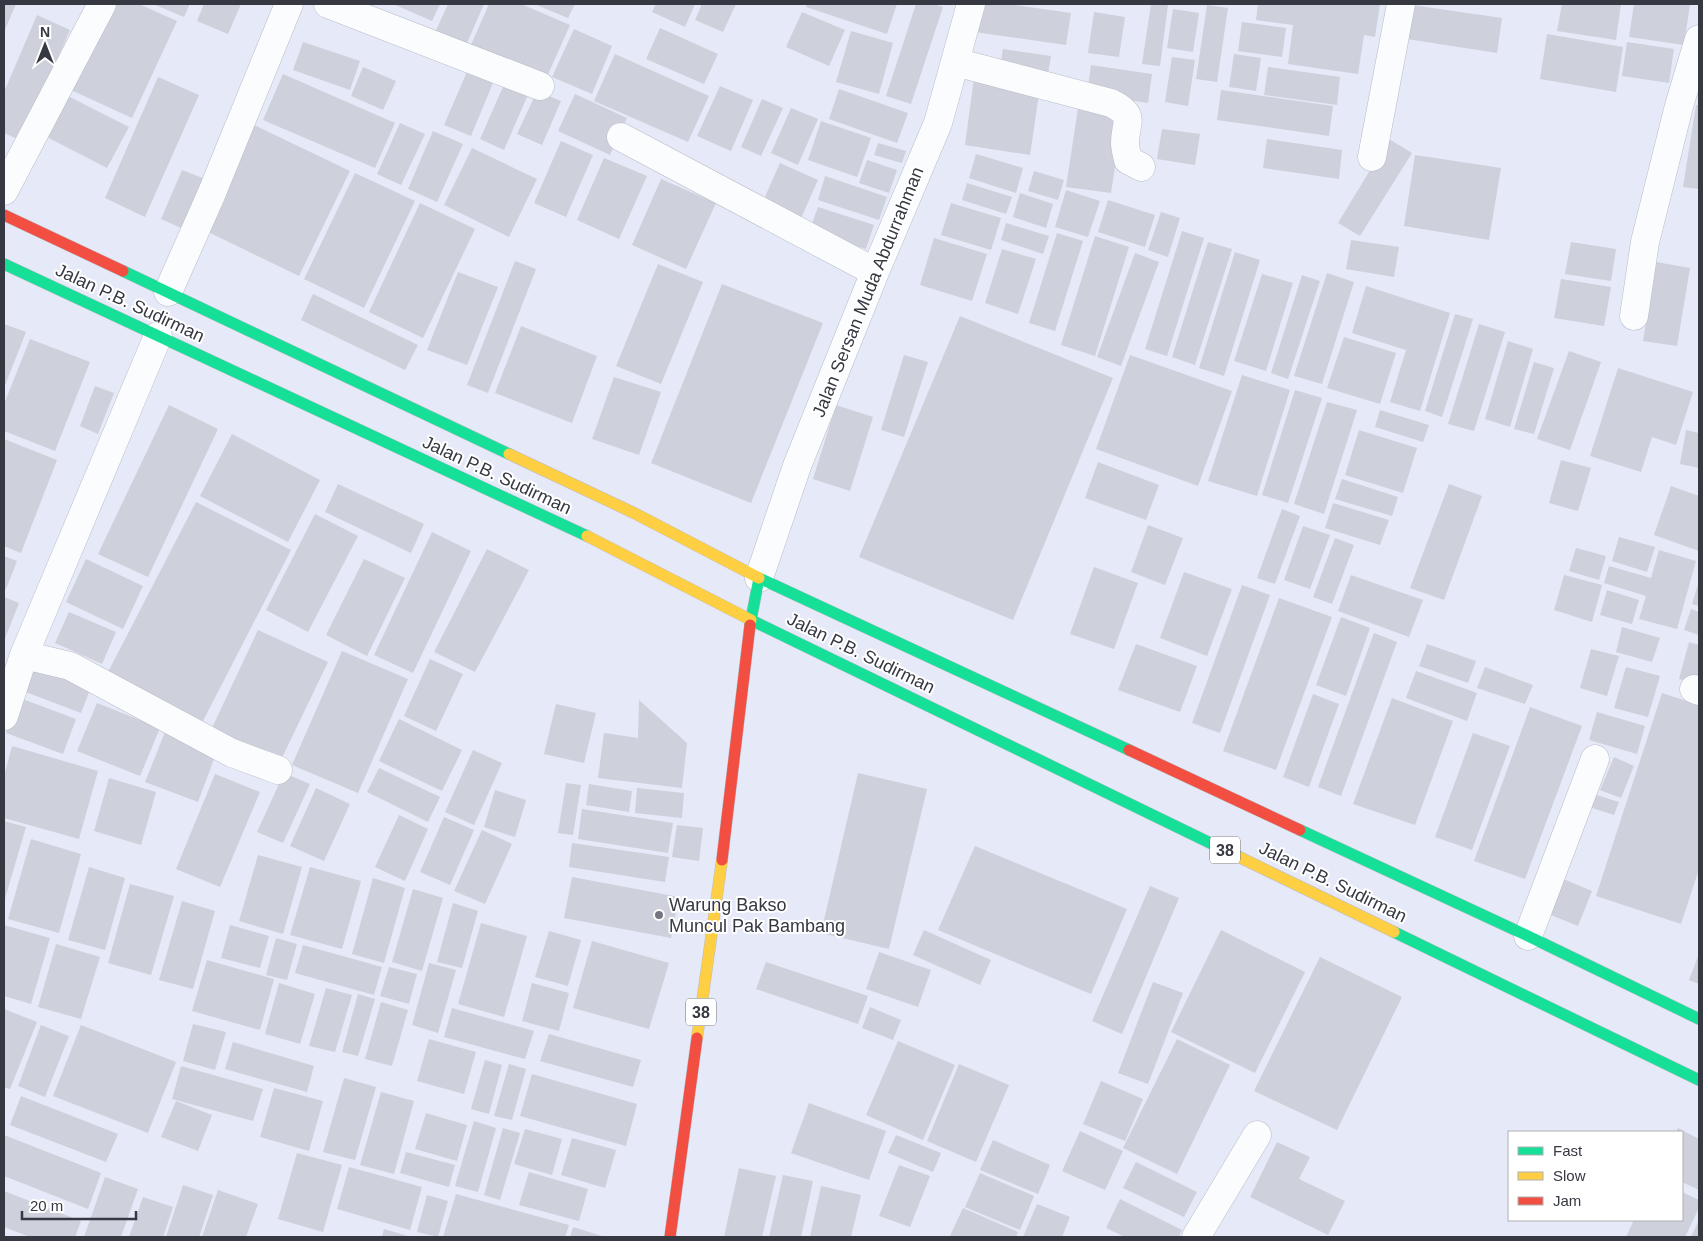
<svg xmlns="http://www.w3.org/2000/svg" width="1703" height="1241" font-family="Helvetica,sans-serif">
	<rect width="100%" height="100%" fill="#e6e9f7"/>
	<path fill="#ced0dc" d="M4,4H16L4,32Z
		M112,4H139L177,21L132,118L71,90Z
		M153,4H190L184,17Z
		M204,4H241L228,34L197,21Z
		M393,4H440L432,21Z
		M448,4H484L464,50L433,37Z
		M489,4H521L570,25L546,79L470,47Z
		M534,4H575L568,18Z
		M656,4H695L685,27L652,12Z
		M702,4H736L723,32L695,20Z
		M807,4H897L887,34L806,7Z
		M916,4H933L943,7L911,104L886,96Z
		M980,4H1008L1071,13L1066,45L975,32Z
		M1151,4L1168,5L1160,66L1142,64Z
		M1258,4H1380L1375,37L1364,35L1358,74L1288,64L1293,25L1256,20Z
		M1562,4H1621L1616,40L1557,31Z
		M1634,4H1690L1684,45L1629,37Z
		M1207,5L1228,8L1217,82L1196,79Z
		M1412,5L1502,18L1497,53L1407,39Z
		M1173,9L1199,13L1193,52L1167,48Z
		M802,12L845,30L829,66L786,47Z
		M1094,12L1125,17L1119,57L1088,53Z
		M37,15L70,30L22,141L4,133V92Z
		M1242,22L1286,28L1282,57L1238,51Z
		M660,28L718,54L704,84L646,59Z
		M574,29L612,46L592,94L552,77Z
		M851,31L893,43L879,94L836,82Z
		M1547,34L1623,47L1616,92L1540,79Z
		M303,42L360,61L350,90L293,70Z
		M1627,42L1674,49L1669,83L1622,76Z
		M1003,49L1051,56L1048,73L1000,66Z
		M615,54L709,96L688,142L594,101Z
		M1234,54L1261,58L1256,91L1229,87Z
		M1172,57L1195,60L1188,106L1165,102Z
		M1091,65L1152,74L1148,103L1087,94Z
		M363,67L396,81L383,110L351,96Z
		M469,67L495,78L471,136L444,125Z
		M1268,67L1340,77L1337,105L1264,95Z
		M283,74L395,123L375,168L263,120Z
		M158,77L199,95L145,217L105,198Z
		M974,78L1040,87L1030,155L965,145Z
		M506,80L530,90L504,150L480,139Z
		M720,86L753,100L731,151L697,136Z
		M839,89L908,113L897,143L829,119Z
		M1221,90L1333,106L1329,136L1217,120Z
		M537,91L561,101L542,145L517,134Z
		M62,93L129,127L107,168L41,134Z
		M575,94L627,118L610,155L558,131Z
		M762,99L783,108L761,156L741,147Z
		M1696,105H1699V189L1683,187Z
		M791,108L818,119L798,165L771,153Z
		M1078,108L1123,114L1111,193L1066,187Z
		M821,121L871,138L857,177L808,160Z
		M400,123L425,134L401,185L377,174Z
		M252,124L350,171L299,276L202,229Z
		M1162,129L1200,134L1195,165L1157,159Z
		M433,131L463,144L437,202L408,189Z
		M1267,139L1342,150L1339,179L1263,168Z
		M1389,139L1412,153L1360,236L1338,223Z
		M561,141L593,155L566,217L534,203Z
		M878,143L906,151L902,163L874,155Z
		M472,148L537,179L509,237L444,205Z
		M976,154L1023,168L1016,193L969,178Z
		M1415,155L1501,168L1489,240L1404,226Z
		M604,158L647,176L619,239L577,220Z
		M867,160L897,170L889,193L859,183Z
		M780,163L818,180L798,225L760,208Z
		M182,170L210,181L188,231L161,219Z
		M1034,171L1064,180L1058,200L1028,191Z
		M355,173L415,201L364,308L304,279Z
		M825,176L887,197L879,220L818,200Z
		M661,179L716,203L686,269L632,245Z
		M967,183L1012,197L1006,214L962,200Z
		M1066,190L1100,201L1088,237L1055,227Z
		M1020,193L1053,204L1046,228L1013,217Z
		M1108,200L1155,215L1145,247L1098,232Z
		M420,203L475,229L423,338L369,312Z
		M951,203L1001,218L991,250L941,235Z
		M818,207L874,225L866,249L809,232Z
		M1161,212L1180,218L1168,257L1148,250Z
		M1006,223L1049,236L1043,254L1001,240Z
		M1182,231L1204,238L1167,356L1145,349Z
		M1057,233L1083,241L1055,331L1029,323Z
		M1095,236L1129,247L1095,356L1061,345Z
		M934,238L987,254L972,301L920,285Z
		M1351,240L1399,247L1394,277L1346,269Z
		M1208,242L1232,249L1195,365L1172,357Z
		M1571,242L1616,249L1611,281L1565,274Z
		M1002,249L1036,259L1018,314L985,303Z
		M1235,252L1260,260L1224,376L1199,368Z
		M1135,253L1159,262L1121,366L1097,357Z
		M515,261L536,269L488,393L467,385Z
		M1656,262L1690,268L1677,346L1643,341Z
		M658,264L703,282L661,384L616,366Z
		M458,272L498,287L467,365L427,350Z
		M1327,273L1354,282L1322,384L1294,376Z
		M1262,274L1293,283L1266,371L1234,361Z
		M1302,275L1320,281L1288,379L1271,373Z
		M1561,279L1611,287L1604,326L1554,318Z
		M722,284L823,323L751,503L651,463Z
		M1366,286L1450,313L1420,411L1390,402L1406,350L1352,333Z
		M313,294L418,345L405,370L301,320Z
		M1455,314L1473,319L1442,417L1425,411Z
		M960,316L1113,378L1013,620L859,557Z
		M4,324L26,332L4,388Z
		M1479,324L1505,332L1474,431L1448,424Z
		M521,326L597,356L572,423L495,393Z
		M1344,337L1396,353L1380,404L1327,388Z
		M30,339L90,362L55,451L4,431V404Z
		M1508,341L1533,349L1510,427L1485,419Z
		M1569,351L1601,362L1570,450L1537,439Z
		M904,355L928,362L904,437L881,430Z
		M1130,355L1232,391L1198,486L1096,449Z
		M1534,362L1554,368L1534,434L1514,429Z
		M1618,368L1693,392L1676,445L1652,437L1641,472L1590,456Z
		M1242,375L1290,390L1257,496L1208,481Z
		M614,377L661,392L639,455L592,439Z
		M95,386L114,393L98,434L80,426Z
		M1295,390L1322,398L1288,503L1262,495Z
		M1327,402L1357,410L1324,514L1294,504Z
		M169,405L218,429L148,577L98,554Z
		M836,405L873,417L850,491L813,479Z
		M1380,410L1429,425L1423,442L1375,427Z
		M1359,430L1417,448L1403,493L1345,475Z
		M1686,430L1699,433V468L1680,464Z
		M232,434L320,480L288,542L200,496Z
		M4,439L57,460L21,553L4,546Z
		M1561,460L1591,468L1578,511L1549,503Z
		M1098,462L1159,485L1146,520L1085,498Z
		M1342,479L1398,497L1392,516L1335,499Z
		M338,484L424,524L411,553L325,512Z
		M1449,484L1482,496L1444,600L1410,588Z
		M1671,486L1699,496V551L1654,535Z
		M196,502L291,550L203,721L108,672Z
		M1333,503L1389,520L1380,545L1325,528Z
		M1282,509L1300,516L1275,584L1257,578Z
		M315,514L358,536L308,632L266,610Z
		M1148,525L1183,538L1165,585L1131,572Z
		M1303,526L1330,535L1310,589L1284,580Z
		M432,532L471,551L413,673L374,655Z
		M1619,537L1655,547L1647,572L1612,561Z
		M1335,538L1354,545L1332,604L1313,597Z
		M1576,548L1606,556L1599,580L1569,571Z
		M487,549L529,570L475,672L434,652Z
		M1659,550L1696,561L1677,629L1639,619L1646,596L1604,583L1609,566L1651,578Z
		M4,556L17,561L6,589L4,588Z
		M86,559L143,586L123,629L66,602Z
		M364,559L405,578L367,656L326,635Z
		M1094,567L1138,583L1114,649L1070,634Z
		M1184,572L1232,589L1207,656L1160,638Z
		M1351,575L1423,600L1409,637L1338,611Z
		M1564,575L1602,585L1592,622L1554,610Z
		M1699,581V606L1692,604Z
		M1242,585L1270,595L1220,733L1192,723Z
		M1607,590L1639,600L1632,624L1600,615Z
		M4,597L19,603L4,641Z
		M1279,598L1332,617L1276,770L1223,751Z
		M1691,609L1699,612V635L1684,630Z
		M69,612L116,632L102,664L55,643Z
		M1341,617L1370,628L1346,696L1316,685Z
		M1622,627L1660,638L1652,662L1616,652Z
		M258,630L328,662L280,762L211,730Z
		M1374,633L1397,642L1341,796L1318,787Z
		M1689,642L1699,645V685L1679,679Z
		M1136,644L1197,666L1180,712L1118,690Z
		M1427,644L1476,661L1468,683L1419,666Z
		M1591,649L1619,656L1607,696L1580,688Z
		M342,651L408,679L358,793L292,765Z
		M430,659L463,674L436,731L404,716Z
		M34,661L93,682L81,713L23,691Z
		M1485,667L1533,685L1525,704L1477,688Z
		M1626,667L1660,676L1648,717L1614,708Z
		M1416,671L1477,693L1467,721L1406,698Z
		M1662,693L1699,705V869L1681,924L1596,896Z
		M1313,694L1339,704L1309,787L1283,777Z
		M20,698L76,719L63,754L6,733Z
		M1392,698L1453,721L1415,825L1353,804Z
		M639,700L687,743L682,788L598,778L604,733L638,738Z
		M97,703L160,728L140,776L77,751Z
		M556,704L596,713L584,763L544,754Z
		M1530,707L1582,726L1525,879L1474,861Z
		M1597,712L1645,726L1637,754L1589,740Z
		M399,719L462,750L442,791L379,761Z
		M165,732L217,751L198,802L145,782Z
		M1473,733L1510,746L1472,850L1435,837Z
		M12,746L98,771L79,839L4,818V776Z
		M473,750L502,763L474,825L445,812Z
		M1614,757L1634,766L1621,798L1600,790Z
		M379,768L440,797L428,822L367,792Z
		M284,773L310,784L283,843L257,832Z
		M858,773L927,789L889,949L821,933Z
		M215,774L260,792L220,887L176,869Z
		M109,778L156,792L141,845L94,831Z
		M566,783L581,785L573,835L558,833Z
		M589,784L632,791L629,812L586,805Z
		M316,788L350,804L324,861L290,846Z
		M637,788L684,793L682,818L635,813Z
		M495,790L526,800L515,837L484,827Z
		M1587,792L1619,802L1614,815L1583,805Z
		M582,809L673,823L668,853L578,839Z
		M399,815L428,829L405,881L375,867Z
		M444,817L474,830L450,885L420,872Z
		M4,821L26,827L4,902Z
		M677,825L703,828L699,861L672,857Z
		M482,830L512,844L485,904L454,891Z
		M31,839L81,854L59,933L8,919Z
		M572,843L669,857L665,882L569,867Z
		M975,846L1127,909L1091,994L938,930Z
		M258,855L302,867L283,934L239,921Z
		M89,867L125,878L105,950L68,940Z
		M310,867L361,881L342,949L290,935Z
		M572,877L679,897L671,938L564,918Z
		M373,878L405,888L384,963L352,954Z
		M1561,878L1592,891L1578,926L1546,913Z
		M130,884L174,896L151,975L108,963Z
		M1150,886L1179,898L1122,1034L1092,1021Z
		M413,889L443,898L422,971L392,962Z
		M182,901L215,911L193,989L159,980Z
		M453,903L478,911L462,968L437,962Z
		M481,923L527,936L504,1017L458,1004Z
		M4,925L50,938L31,1004L4,996Z
		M230,925L269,936L260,968L221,958Z
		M924,930L991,960L980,985L913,955Z
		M1221,930L1305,972L1255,1073L1171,1032Z
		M549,931L581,940L568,986L535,977Z
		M276,938L297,944L287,980L266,975Z
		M592,941L669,963L649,1029L573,1008Z
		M56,944L100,957L81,1019L38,1007Z
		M303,945L382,967L374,995L295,973Z
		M879,952L931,970L918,1007L866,989Z
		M1699,954V984L1689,980Z
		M1320,957L1402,997L1337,1130L1254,1091Z
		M207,960L274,979L260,1030L192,1011Z
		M766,962L868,996L858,1024L756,989Z
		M429,963L456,970L438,1033L412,1025Z
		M389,967L417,974L409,1004L380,996Z
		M1153,982L1183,993L1148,1084L1118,1073Z
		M279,983L315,994L300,1044L265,1034Z
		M532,983L569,993L559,1031L522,1021Z
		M326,988L352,995L335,1052L309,1046Z
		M358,994L375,999L358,1056L342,1052Z
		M381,1002L408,1010L392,1066L365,1059Z
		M870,1007L901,1020L893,1040L862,1028Z
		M452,1008L534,1031L525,1059L444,1037Z
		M4,1009L37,1022L10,1089L4,1087Z
		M193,1024L226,1032L215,1070L183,1061Z
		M41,1025L69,1036L45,1097L18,1086Z
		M81,1025L176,1062L148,1133L53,1096Z
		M549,1034L641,1060L633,1087L540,1061Z
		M429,1039L476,1052L464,1094L417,1081Z
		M1177,1039L1230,1065L1177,1174L1123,1148Z
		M898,1041L955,1065L923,1140L866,1115Z
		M233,1042L314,1066L307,1092L225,1069Z
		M485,1060L502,1065L489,1114L471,1109Z
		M509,1064L526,1069L512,1120L494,1116Z
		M959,1064L1009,1085L976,1162L927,1141Z
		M181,1066L263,1089L253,1121L172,1099Z
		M532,1074L637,1104L626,1146L520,1116Z
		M344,1078L376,1087L355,1160L323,1152Z
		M1101,1081L1143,1099L1125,1141L1083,1124Z
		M274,1088L323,1101L309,1151L260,1137Z
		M381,1092L414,1101L394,1174L360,1165Z
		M21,1096L118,1134L106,1162L10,1125Z
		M176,1101L212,1115L198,1151L161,1137Z
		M809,1103L886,1131L869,1180L791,1153Z
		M426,1113L467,1125L457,1161L415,1149Z
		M474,1121L496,1128L478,1192L455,1186Z
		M503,1128L520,1133L500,1200L484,1195Z
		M1678,1128L1699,1139V1190L1682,1182V1132H1676Z
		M525,1129L562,1139L552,1175L514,1164Z
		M1080,1131L1123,1151L1105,1190L1062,1171Z
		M4,1135L101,1173L88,1209L4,1176Z
		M896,1135L941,1153L933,1172L888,1153Z
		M572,1138L616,1150L605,1188L561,1175Z
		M993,1140L1050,1165L1038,1194L980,1170Z
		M1277,1142L1310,1157L1299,1179L1345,1201L1328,1235L1250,1197Z
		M406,1152L455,1165L449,1187L400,1173Z
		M297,1153L342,1165L323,1232L278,1219Z
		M1136,1162L1197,1192L1184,1217L1123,1188Z
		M899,1165L930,1176L910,1227L879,1216Z
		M349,1167L422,1187L410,1230L337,1209Z
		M739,1168L776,1176L762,1237H724Z
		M529,1172L588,1189L579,1221L519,1205Z
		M980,1173L1034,1196L1020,1230L965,1207Z
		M783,1175L813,1181L801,1237H769Z
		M105,1177L138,1189L121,1237H84Z
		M183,1185L213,1195L199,1237H166Z
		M821,1186L861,1195L851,1237H810Z
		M218,1190L258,1204L246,1237H202Z
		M4,1191L81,1221L75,1237H30L4,1227Z
		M1682,1192L1699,1200V1208L1685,1237H1626L1634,1220H1682Z
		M456,1194L569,1225L565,1237H443Z
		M427,1195L448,1201L438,1237L417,1232Z
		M143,1197L173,1207L163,1237H129Z
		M1120,1199L1182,1230L1179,1237H1125L1106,1228Z
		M1037,1204L1070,1217L1062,1237H1023Z
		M963,1208L1018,1232L1016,1237L950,1236Z
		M1699,1220V1237H1691Z
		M573,1227L602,1236V1237H570Z
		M384,1229L411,1237H382Z"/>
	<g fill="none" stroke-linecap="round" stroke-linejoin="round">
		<defs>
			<path id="street" d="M328,4L540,86
				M955,62L1111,103C1137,116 1125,121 1125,143C1125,149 1127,154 1128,160L1141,167
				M621,137L875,272
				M1372,157L1401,4
				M4,191L102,4
				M168,292L211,195L289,4
				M1634,316L1645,242L1679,106L1699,39
				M158,336L24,655L70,666L232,753L278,770
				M759,578L797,466L875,272L938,123L971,4
				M1694,689L1699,691
				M4,716L24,655
				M1528,936L1595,759
				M1196,1237L1257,1135"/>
			<path id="fast" d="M4,264L587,536
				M123,271L509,454
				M751,620L1239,857
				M750,625L759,578L1129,750
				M1300,830L1528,936L1699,1019
				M1394,932L1699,1080"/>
			<path id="slow" d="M509,454L634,513L759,578
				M587,536L751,620
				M1239,857L1394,932
				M697,1038L722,860"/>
			<path id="jam" d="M4,215L123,271
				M1129,750L1300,830
				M722,860L750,625
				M670,1237L697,1038"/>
		</defs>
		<use href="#street" stroke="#b9bcc7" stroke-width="29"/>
		<use href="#fast" stroke="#b9bcc7" stroke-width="12"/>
		<use href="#slow" stroke="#b9bcc7" stroke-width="12"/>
		<use href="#jam" stroke="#b9bcc7" stroke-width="12"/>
		<use href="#street" stroke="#fbfcfe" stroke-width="28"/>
		<use href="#fast" stroke="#16e098" stroke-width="11"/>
		<use href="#slow" stroke="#ffcf43" stroke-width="11"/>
		<use href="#jam" stroke="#f24e42" stroke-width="11"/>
	</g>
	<circle fill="#747681" stroke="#fff" stroke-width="2" cx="659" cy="915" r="5"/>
	<g text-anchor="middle" stroke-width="4" stroke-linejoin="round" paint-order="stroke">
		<g fill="#fff" stroke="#72747b" stroke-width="1">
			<rect x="1210" y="836.5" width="30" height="27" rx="4"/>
			<rect x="686" y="998.5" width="30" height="27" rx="4"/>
		</g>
		<g font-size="16" font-weight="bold" fill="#363842">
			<text x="1225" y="856">38</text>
			<text x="701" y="1018">38</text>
		</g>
		<g font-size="18" fill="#363842" stroke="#fff">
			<text transform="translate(868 292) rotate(-68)" y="6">Jalan Sersan Muda Abdurrahman</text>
			<text transform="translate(130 303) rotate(25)" y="6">Jalan P.B. Sudirman</text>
			<text transform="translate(497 475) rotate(25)" y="6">Jalan P.B. Sudirman</text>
			<text transform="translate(861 653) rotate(26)" y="6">Jalan P.B. Sudirman</text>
			<text transform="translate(1333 882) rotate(26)" y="6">Jalan P.B. Sudirman</text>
		</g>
		<g font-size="18" fill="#363842" stroke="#fff" text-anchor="start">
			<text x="669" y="911">Warung Bakso<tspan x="669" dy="21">Muncul Pak Bambang</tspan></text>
		</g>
	</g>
	<rect width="1703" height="1241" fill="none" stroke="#363842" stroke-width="10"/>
	<rect x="1508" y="1131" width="175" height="90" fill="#ffffff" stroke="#afafb3"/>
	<rect x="1518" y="1147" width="25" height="8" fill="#16e098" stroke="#afafb3"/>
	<text x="1553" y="1156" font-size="15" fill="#363842">Fast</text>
	<rect x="1518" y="1172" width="25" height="8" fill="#ffcf43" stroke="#afafb3"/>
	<text x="1553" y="1181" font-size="15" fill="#363842">Slow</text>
	<rect x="1518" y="1197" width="25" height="8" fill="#f24e42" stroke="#afafb3"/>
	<text x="1553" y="1206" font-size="15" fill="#363842">Jam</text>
	<g transform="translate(45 45)" stroke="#ffffff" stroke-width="4" paint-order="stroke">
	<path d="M0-4L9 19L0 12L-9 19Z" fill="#363842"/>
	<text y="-8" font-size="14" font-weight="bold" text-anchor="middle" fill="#363842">N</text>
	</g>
	<path d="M22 1211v8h114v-8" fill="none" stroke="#363842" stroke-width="2.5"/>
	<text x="30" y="1211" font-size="15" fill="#363842" stroke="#ffffff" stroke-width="4" paint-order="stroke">20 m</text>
</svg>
